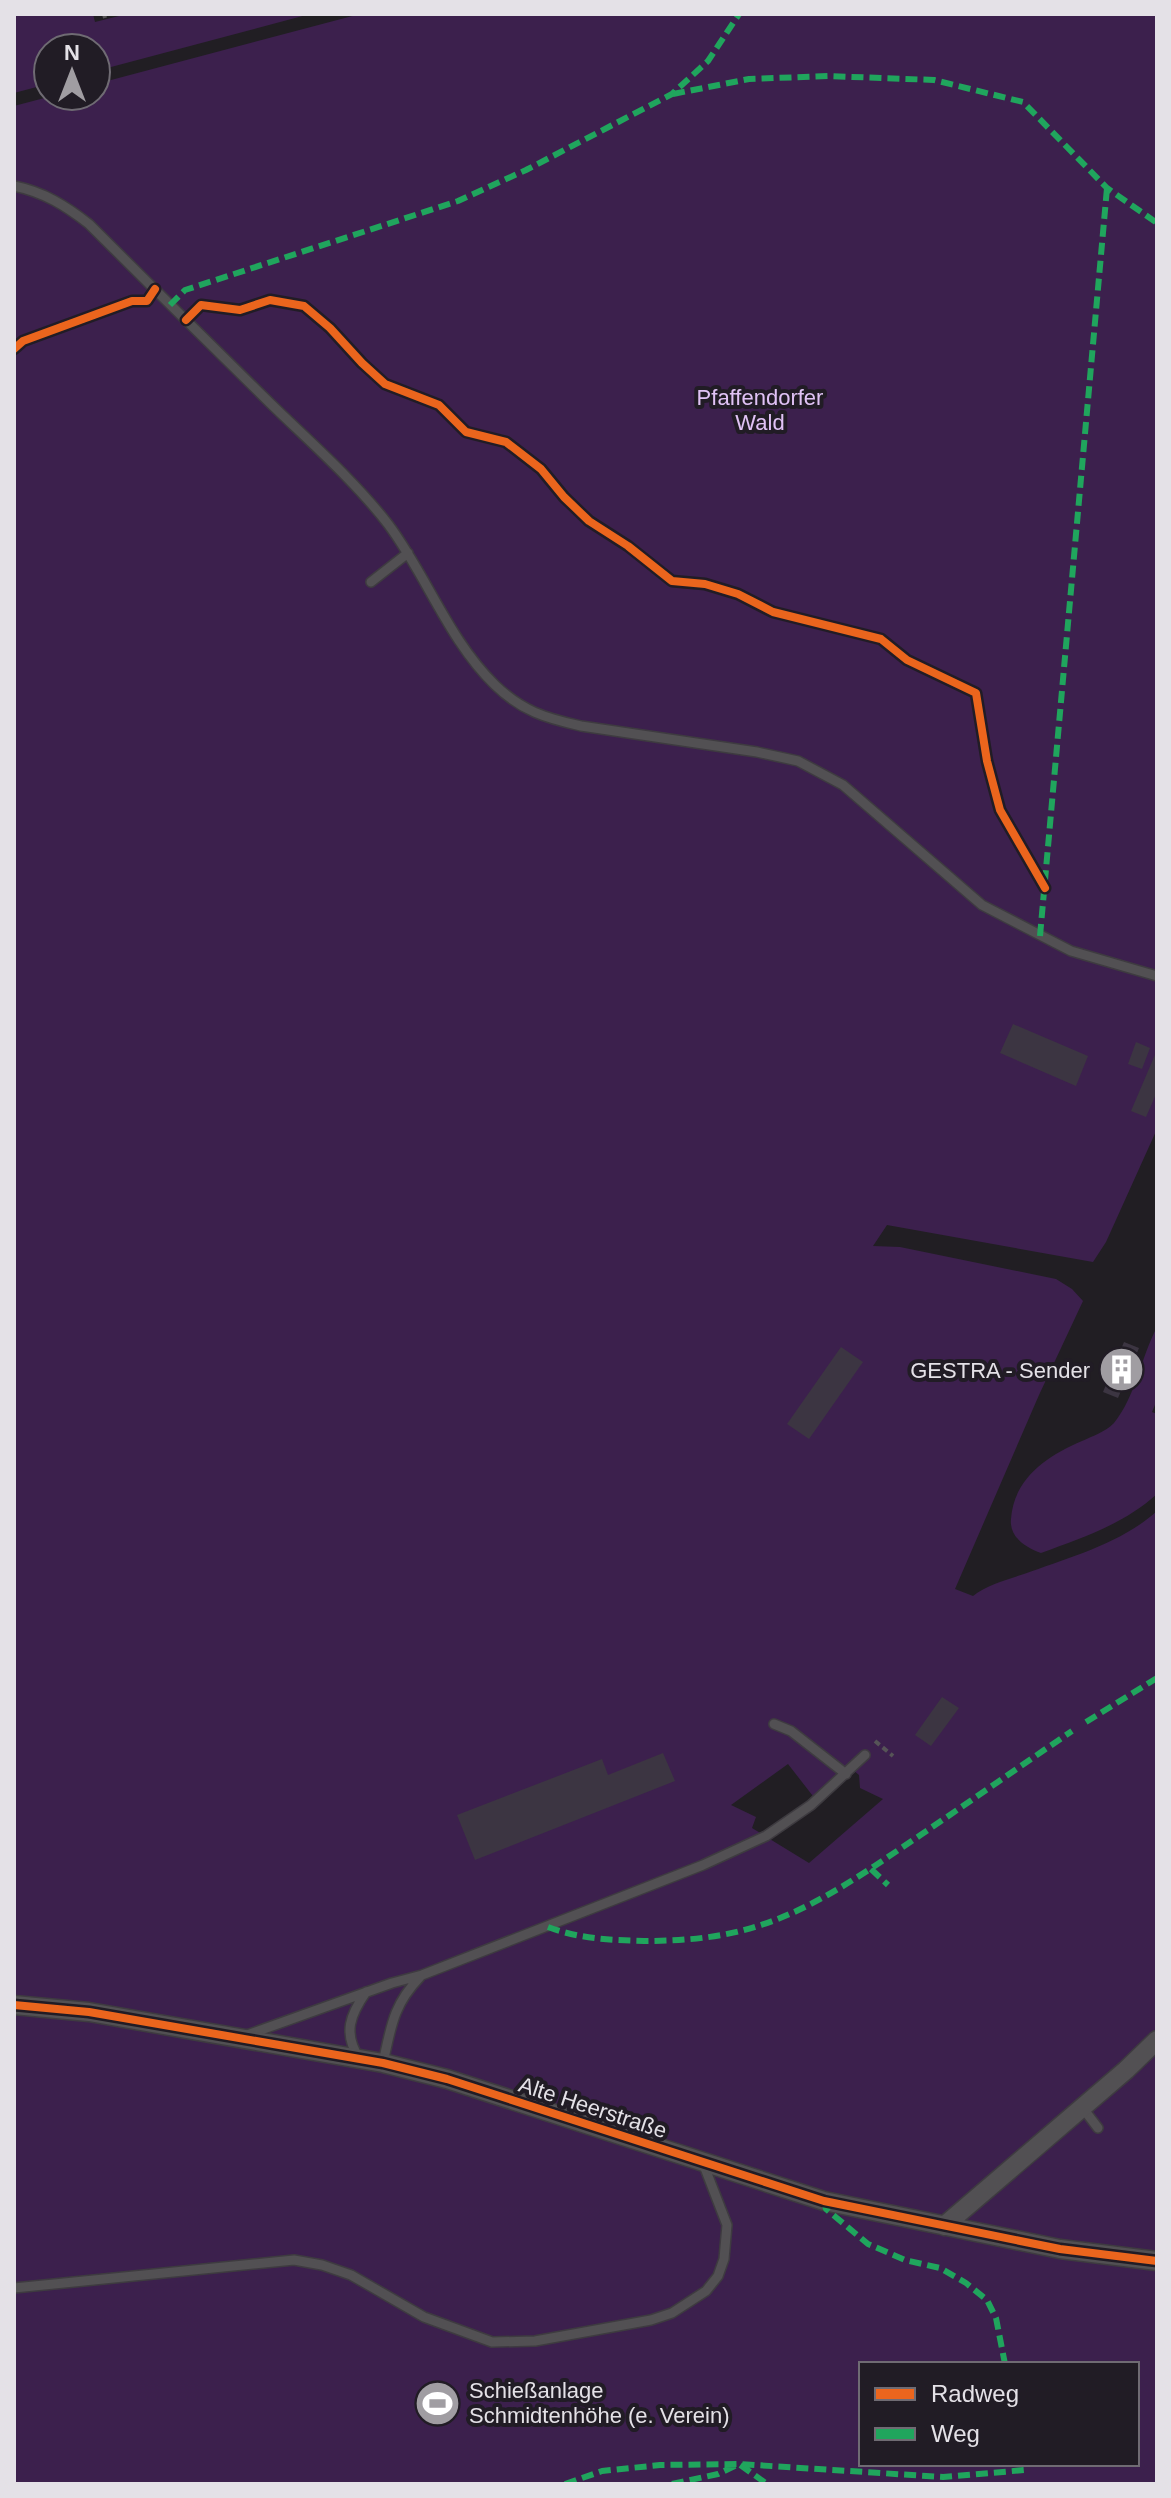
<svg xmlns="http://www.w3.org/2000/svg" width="1171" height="2498" font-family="Helvetica,sans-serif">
	<rect width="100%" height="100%" fill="#211e23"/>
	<path fill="#3c204d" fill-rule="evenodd" d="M14,14H93L95,22L119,16V14H310L96,71V48H48V84L14,93Z
		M360,14H1157V1129L1106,1242L1093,1262L887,1225L873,1246L900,1247L1056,1279L1072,1289L1083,1301L1039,1395L955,1589L973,1596C987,1585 1006,1580 1024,1574C1068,1558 1122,1543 1157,1511V2484H14V106L52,96H96V84ZM788,1764L816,1800L852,1769L859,1775L860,1788L883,1799L809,1863L752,1828L756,1817L731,1805ZM861,2364H1137V2464H861Z
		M1157,1327V1400L1152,1412L1157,1414V1494C1124,1524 1082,1538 1041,1553C1026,1548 1009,1537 1011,1519C1014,1478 1047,1456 1082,1441C1093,1436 1105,1432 1114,1423C1136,1396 1141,1357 1157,1327Z"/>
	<path fill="#3c3542" d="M1013,1024L1088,1056L1076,1086L1000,1053Z
		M1136,1042L1150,1048L1142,1069L1128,1064Z
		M1157,1050V1092L1146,1117L1131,1111Z
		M1124,1342L1139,1348L1118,1398L1103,1392Z
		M841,1347L863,1362L809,1439L787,1424Z
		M942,1697L959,1708L931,1746L915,1735Z
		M663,1753L675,1781L475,1860L457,1815L602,1759L608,1775Z"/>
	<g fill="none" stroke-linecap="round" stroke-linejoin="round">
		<defs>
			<path id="service" d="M14,186C44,192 66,206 89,224C149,284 209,343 270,403C310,442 354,480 388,524C427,576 448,639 495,685C522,711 545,718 581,726L757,752L798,761L843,785L982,905L1071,951L1157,976
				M371,582L408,553
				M774,1724L791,1731L846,1774
				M247,2035L392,1983L422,1975L703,1865L766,1836L811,1805L865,1755
				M359,2058C343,2033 350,2015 366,1992
				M383,2063C391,2027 393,2005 420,1977
				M1082,2107L1098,2128
				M14,2288L294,2260L322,2265L351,2275L424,2317L492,2342L535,2341L651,2320L672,2313L706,2291L718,2276L724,2259L727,2225L703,2163"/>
			<path id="minor" d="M14,2005L89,2012L383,2063L447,2079L824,2201L1060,2249L1157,2261
				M944,2226L1126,2070L1157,2040"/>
		</defs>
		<use href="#service" stroke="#3e3b40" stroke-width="12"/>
		<use href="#minor" stroke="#3e3b40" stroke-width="21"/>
		<path stroke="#565457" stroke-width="4" stroke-dasharray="6 4" stroke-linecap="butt" d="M104,14L105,18
			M875,1741L893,1756"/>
		<use href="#service" stroke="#525053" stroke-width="9"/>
		<use href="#minor" stroke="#525053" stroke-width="18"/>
		<path stroke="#20a55d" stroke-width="6" stroke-dasharray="12 6" stroke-linecap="butt" d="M673,94L749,79L828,76L934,80L1023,102L1107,188L1157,223
			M170,305L185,290L458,201L526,170L672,94L708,61L739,14
			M1040,936L1107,188
			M1086,1722L1157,1678
			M871,1869L888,1885
			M548,1927C580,1939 610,1940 644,1941C682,1941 721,1938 758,1926C818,1907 870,1869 922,1834C972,1800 1022,1765 1072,1731
			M824,2201L826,2209L868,2244L905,2260L940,2268L966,2283L987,2300L996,2318L1005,2364
			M565,2484L602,2471L660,2465L739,2464L943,2477L1025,2470
			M672,2484L718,2474L739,2464L767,2484"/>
		<defs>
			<path id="cycleway" d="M186,320L201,305L240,310L270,300L304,306L330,328L362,363L385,384L439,405L466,432L506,442L541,469L564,497L589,521L628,546L672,581L705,584L738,594L773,612L881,639L907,660L976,693L987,761L1000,810L1045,888
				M14,349L23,341L132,301H147L155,289
				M14,2005L89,2012L383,2063L447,2079L824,2201L1060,2249L1157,2261"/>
		</defs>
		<use href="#cycleway" stroke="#211c25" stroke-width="13"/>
		<use href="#cycleway" stroke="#eb651d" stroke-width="8"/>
	</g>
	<defs>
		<symbol id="building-disc" viewBox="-11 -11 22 22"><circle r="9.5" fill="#a09da2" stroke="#211c25"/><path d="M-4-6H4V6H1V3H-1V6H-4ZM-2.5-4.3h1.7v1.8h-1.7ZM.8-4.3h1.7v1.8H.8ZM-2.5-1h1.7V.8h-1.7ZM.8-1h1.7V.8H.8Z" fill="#fff"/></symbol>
		<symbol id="stadium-disc" viewBox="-11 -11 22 22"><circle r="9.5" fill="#a09da2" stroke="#211c25"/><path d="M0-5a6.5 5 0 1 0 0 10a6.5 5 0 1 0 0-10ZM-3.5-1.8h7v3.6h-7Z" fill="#fff"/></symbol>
	</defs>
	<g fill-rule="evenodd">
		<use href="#building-disc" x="1096" y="1344" width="51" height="51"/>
		<use href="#stadium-disc" x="412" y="2378" width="51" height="51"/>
	</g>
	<g text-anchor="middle" stroke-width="8" stroke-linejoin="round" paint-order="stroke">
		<g font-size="22" fill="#e0c2f5" stroke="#211c25">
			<text x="760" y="405">Pfaffendorfer<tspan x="760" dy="25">Wald</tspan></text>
		</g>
		<g font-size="22" fill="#e4e1e7" stroke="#211c25" text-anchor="end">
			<text x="1090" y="1378">GESTRA - Sender</text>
			<text x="469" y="2398" text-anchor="start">Schießanlage<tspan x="469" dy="25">Schmidtenhöhe (e. Verein)</tspan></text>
		</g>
		<g font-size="22" fill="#e4e1e7" stroke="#211c25">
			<text transform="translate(593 2107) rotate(18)" y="8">Alte Heerstraße</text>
		</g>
	</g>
	<rect width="1171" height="2498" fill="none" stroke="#e4e1e7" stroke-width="32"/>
	<rect x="859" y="2362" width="280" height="104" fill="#211c25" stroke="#6f6b73" stroke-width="2"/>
	<rect x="875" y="2388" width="40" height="12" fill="#eb651d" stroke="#6f6b73" stroke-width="2"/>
	<text x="931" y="2402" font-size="24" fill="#e4e1e7">Radweg</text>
	<rect x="875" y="2428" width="40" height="12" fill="#20a55d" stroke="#6f6b73" stroke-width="2"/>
	<text x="931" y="2442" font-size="24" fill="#e4e1e7">Weg</text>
	<g transform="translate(72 72)"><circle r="38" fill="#211c25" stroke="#6f6b73" stroke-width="2"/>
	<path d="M0-6L14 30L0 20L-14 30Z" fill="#a09da2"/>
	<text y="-12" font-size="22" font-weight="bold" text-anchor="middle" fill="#e4e1e7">N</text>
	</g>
</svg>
